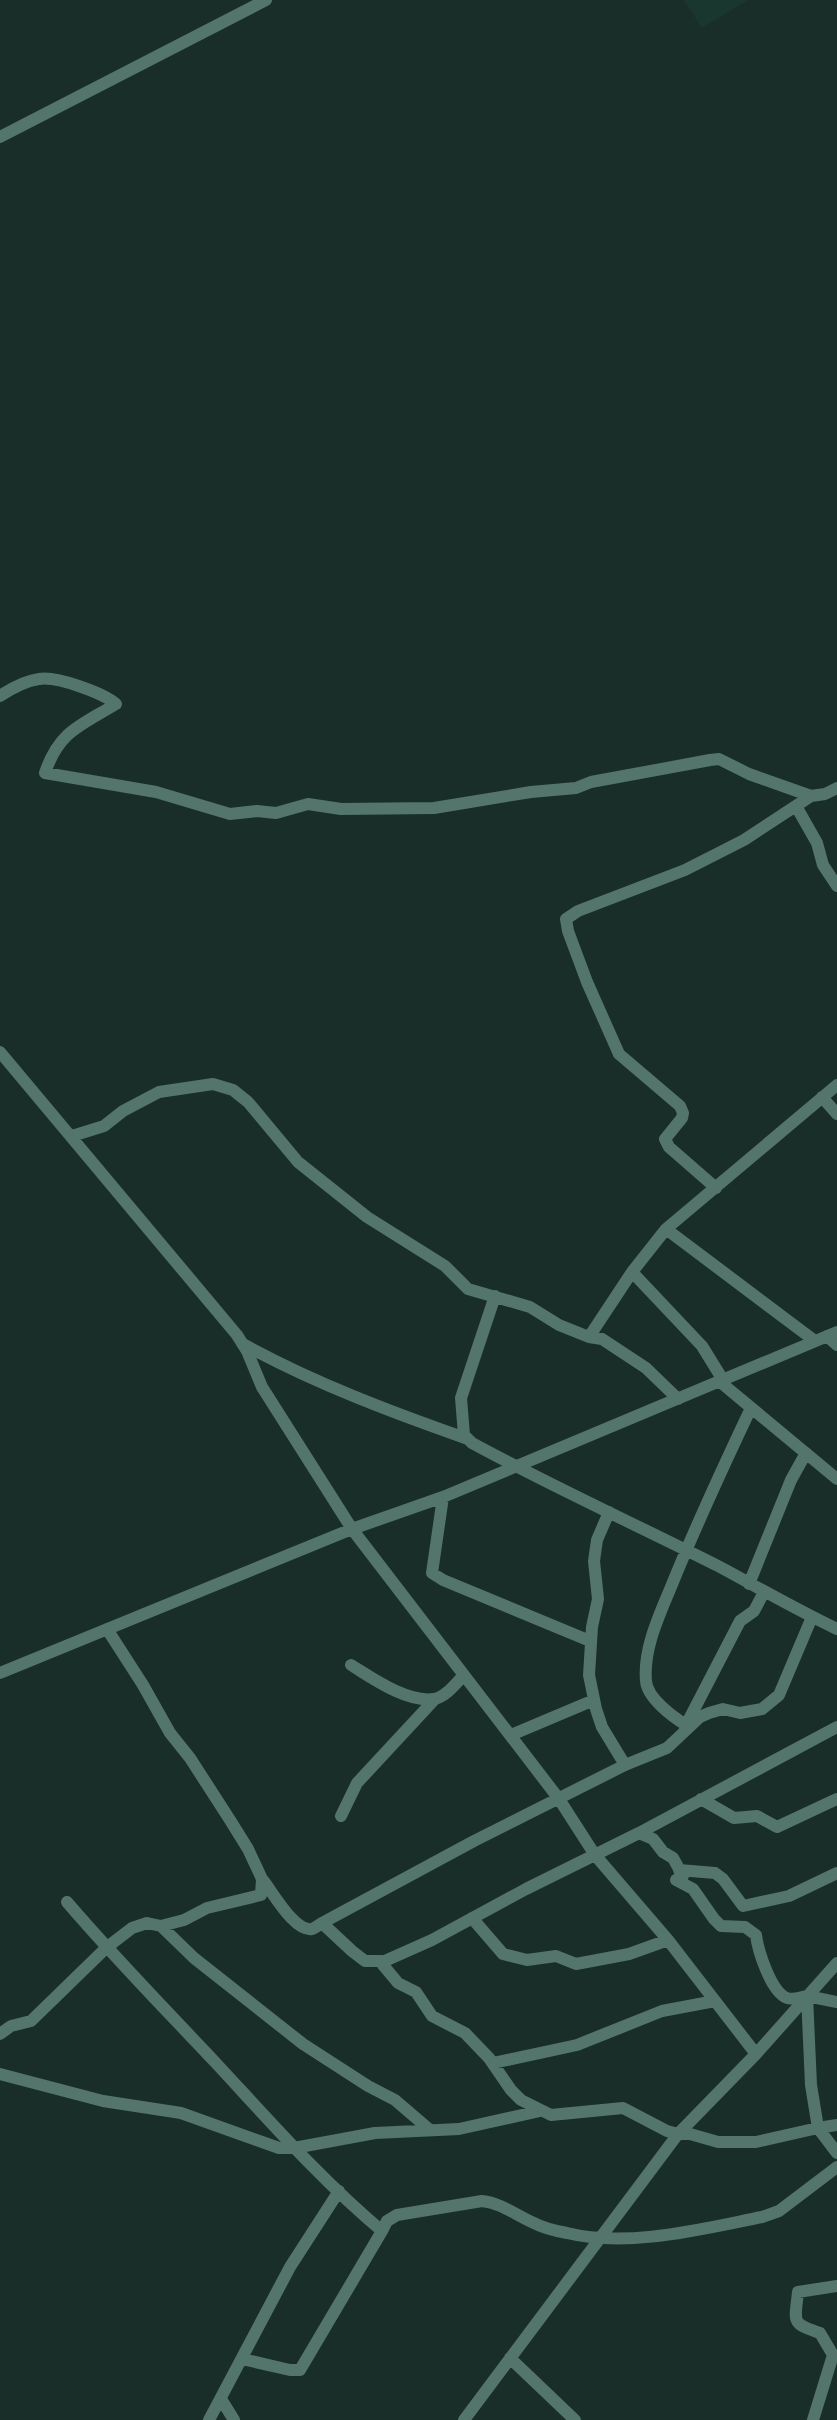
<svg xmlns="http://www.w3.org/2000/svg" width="837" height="2420" font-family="'Sofia Sans Condensed',sans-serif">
	<rect width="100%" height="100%" fill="#192e29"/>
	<path fill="#19372f" d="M684,0H748L702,28Z"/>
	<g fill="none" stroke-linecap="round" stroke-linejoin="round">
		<path stroke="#53756b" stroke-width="12" d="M0,137L266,0
			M0,696C12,688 25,681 39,679C57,676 103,693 116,704C80,726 59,731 45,773L156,792L230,814L257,811L276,813L308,804L341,809L434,808L531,792L576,788L591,782L710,760L719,759L749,774L811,796L825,794L837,788
			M796,806L817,843L823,865L837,886
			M0,1052L237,1335L247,1351L262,1387L352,1529L559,1799L595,1855L668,1940L756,2054
			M822,1097L837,1114
			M72,1136L104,1126L123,1111L159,1092L213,1084L233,1090L248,1102L298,1162L367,1217L445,1266L468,1289L530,1307L559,1325L589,1337L602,1339L646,1368L678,1399
			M716,1188L669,1147L665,1139L682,1118L683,1113L680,1106L619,1054L587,982L568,931L566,919L578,911L685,870L744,840L811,796
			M666,1229L815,1341
			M632,1272L702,1346L723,1380
			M495,1296L461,1398L464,1435L472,1443C553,1487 637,1525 720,1567C759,1588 797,1610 837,1629
			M827,1336L837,1345
			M589,1337L632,1272L666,1229L837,1085
			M243,1344C314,1383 391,1412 468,1439
			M719,1381L837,1479
			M443,1497L432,1573L443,1580L590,1641
			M609,1512L597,1540L594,1561L598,1599L592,1627L589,1675L596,1709L602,1727L625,1765
			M749,1584L791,1480L806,1453
			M107,1629L143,1685L170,1733L190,1758L230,1820L248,1849L262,1879
			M351,1665C372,1678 407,1703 434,1699C446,1697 456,1683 464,1675
			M0,1673L352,1529L443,1497L837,1332
			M686,1725C673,1717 647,1698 646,1681C643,1647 661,1612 673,1582C697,1523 724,1465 751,1408
			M685,1727L740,1621L754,1611L764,1592
			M837,1727L639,1833L526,1889L432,1940L387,1960L383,1965L398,1983L416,1992L432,2016L465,2033L489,2058L511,2090L521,2100L551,2115L623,2108L667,2131L678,2134H690L718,2142H756L818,2128L837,2153
			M511,1735L594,1700
			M701,1799L734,1818L757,1816L777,1827L837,1799
			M341,1816L357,1783L435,1699
			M639,1833L653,1839L663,1852L673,1858L683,1876L676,1880L693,1889L714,1919L721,1926L745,1927L756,1935C758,1951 771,1992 787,1998C792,2000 801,1997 807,1996L811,2085L818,2128L837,2125
			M679,1870L715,1873L723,1879L743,1906L789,1896L837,1873
			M67,1902C114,1957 164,2008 214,2061C268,2119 321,2180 382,2231L387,2221L397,2215L482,2201C501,2203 516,2215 534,2223C543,2228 556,2231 567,2233C628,2248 701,2229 762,2217L779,2211L837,2167
			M472,1918L503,1954L527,1960L556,1956L576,1964L629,1954L668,1940
			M161,1926L184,1920L207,1908L261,1895L262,1879C273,1892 294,1932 312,1929C315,1928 319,1925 322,1923
			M383,1965L382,1961H365L352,1951L322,1923L474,1841L625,1765L667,1748L700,1717L709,1713L723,1709L740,1713L762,1709L779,1695L812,1617
			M807,1996L837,2002
			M0,2034L11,2026L31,2021L106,1948L132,1928L147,1923L161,1926L194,1958L303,2044L368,2086L395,2100L430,2130
			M493,2063L577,2045L662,2011L715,2001
			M0,2074L103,2101L181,2113L279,2148H294L375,2133L459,2129L540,2111
			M510,2358L575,2420
			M242,2359L290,2370H300L382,2231
			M221,2399L234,2420
			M209,2420L290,2267L339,2191
			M464,2420L678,2134L756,2054L837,1963
			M813,2420L833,2355L820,2333C790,2323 795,2322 798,2292L837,2286"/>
	</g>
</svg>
